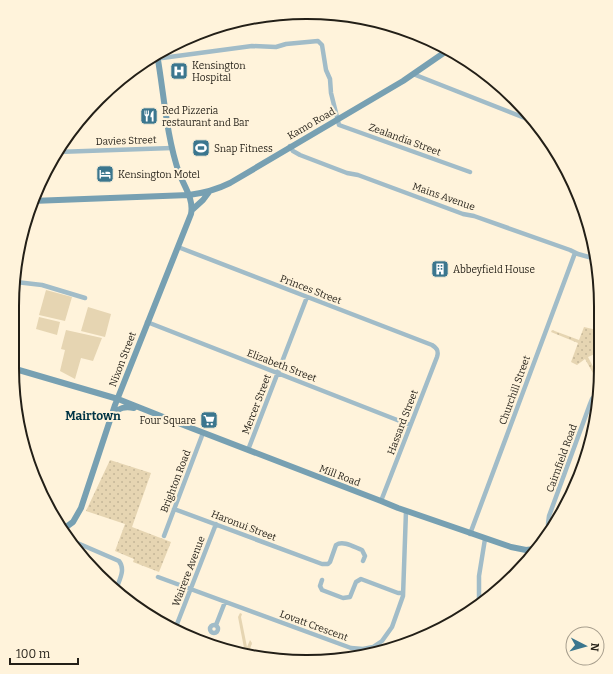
<svg xmlns="http://www.w3.org/2000/svg" width="613" height="674" font-family="Bitter,serif">
	<defs>
		<pattern id="forest-crowns" width="20" height="18" patternUnits="userSpaceOnUse"><rect width="20" height="18" fill="#e6d5b2"/><path d="M2 6a3 3 0 1 1 6 0M12 15a3 3 0 1 1 6 0" fill="none" stroke="#c5b698"/></pattern>
		<pattern id="park-dots" width="8" height="8" patternUnits="userSpaceOnUse"><rect width="8" height="8" fill="#e6d5b2"/><path d="M2 2h.1M6 6h.1" fill="none" stroke="#c5b698" stroke-width="1.8" stroke-linecap="round"/></pattern>
	</defs>
	<rect width="100%" height="100%" fill="#fff3db"/>
	<path fill="#e6d5b2" d="M46,290L72,297L65,321L39,315Z
		M88,307L111,314L105,337L81,331Z
		M39,317L60,322L57,335L36,329Z
		M66,330L102,338L93,361L81,358L75,379L60,371L65,350L61,349Z
		M240,613L242,614L241,617L247,647L244,648L238,617Z"/>
	<path fill="url(#forest-crowns)" d="M250,640L252,643L250,649L251,655L239,653L244,648L247,647Z"/>
	<path fill="url(#park-dots)" d="M584,327L597,330V353L588,357L598,376V382L585,359L577,365L571,362L578,343L551,332L552,330L579,340Z
		M110,460L151,473L132,527L171,542L159,572L133,562L134,559L115,551L125,524L86,511Z"/>
	<g fill="none" stroke-linecap="round" stroke-linejoin="round">
		<path stroke="#a1bcc8" stroke-width="4.5" d="M152,57L162,58L252,46L276,47L286,44L318,41L322,45L326,70L330,79L331,93L339,125L470,172
			M413,74L535,122
			M290,146L293,151L300,155L347,173L358,175L463,214L474,216L570,250L578,254L596,259
			M57,152L172,148
			M178,247L432,345C437,348 439,351 437,357L381,501
			M16,282L42,285L85,298
			M147,322L410,425
			M248,450L307,297
			M174,509L322,564H328L330,562L336,545C343,540 354,547 362,550L365,556L363,561
			M65,529L70,538L75,542L119,561C126,570 119,580 116,590
			M549,532L548,524L549,516L590,404L592,399L598,392
			M470,534L575,253
			M164,536L203,433
			M158,577L351,648L363,649L373,647L382,641L392,627L403,596L406,511
			M322,580L320,586L322,590L343,598L350,597L356,582L361,579L398,593H403
			M479,606V576L485,539
			M177,624L216,524
			M210 629a4 4 0 1 1 8 0a4 4 0 1 1-8 0Z
			M216,625L225,602"/>
		<path stroke="#77a0b2" stroke-width="6" d="M32,201L189,195C204,193 216,190 230,183L403,81L448,50
			M192,210L203,200L209,192
			M12,368L118,399L186,426L381,501L398,508L511,547L526,550L534,549L538,547
			M112,414C120,408 124,406 134,408
			M62,530L73,522L81,508L115,405L191,214C194,199 184,186 179,173C166,135 164,93 157,54"/>
	</g>
	<defs>
		<symbol id="hospital-square" viewBox="-11 -11 22 22"><rect x="-9" y="-9" width="18" height="18" rx="4" fill="#3b768e" stroke="#fff3db"/><path d="M-5-5h3v3.5h4V-5h3V5h-3V1.5h-4V5h-3Z" fill="#fff"/></symbol>
		<symbol id="restaurant-square" viewBox="-11 -11 22 22"><rect x="-9" y="-9" width="18" height="18" rx="4" fill="#3b768e" stroke="#fff3db"/><path d="M-5-6h1v4h1v-4h1v4h1v-4h1v5L-1.5 .5V6h-2V.5L-5-1ZM5-6V6H3V1.5H1.5Q1.5-4 5-6Z" fill="#fff"/></symbol>
		<symbol id="stadium-square" viewBox="-11 -11 22 22"><rect x="-9" y="-9" width="18" height="18" rx="4" fill="#3b768e" stroke="#fff3db"/><path d="M0-5a6.5 5 0 1 0 0 10a6.5 5 0 1 0 0-10ZM-3.5-1.8h7v3.6h-7Z" fill="#fff"/></symbol>
		<symbol id="hotel-square" viewBox="-11 -11 22 22"><rect x="-9" y="-9" width="18" height="18" rx="4" fill="#3b768e" stroke="#fff3db"/><path d="M-6-4.5h1.5V1H6V5H4.5V3h-9V5H-6ZM-4 0a1.8 1.8 0 1 1 3.6 0ZM.5 0V-2.5h3Q6-2.5 6 0Z" fill="#fff"/></symbol>
		<symbol id="building-square" viewBox="-11 -11 22 22"><rect x="-9" y="-9" width="18" height="18" rx="4" fill="#3b768e" stroke="#fff3db"/><path d="M-4-6H4V6H1V3H-1V6H-4ZM-2.5-4.3h1.7v1.8h-1.7ZM.8-4.3h1.7v1.8H.8ZM-2.5-1h1.7V.8h-1.7ZM.8-1h1.7V.8H.8Z" fill="#fff"/></symbol>
		<symbol id="supermarket-square" viewBox="-11 -11 22 22"><rect x="-9" y="-9" width="18" height="18" rx="4" fill="#3b768e" stroke="#fff3db"/><path d="M-6-5.5h2.5l.6 2H6L4.5 2H-2.5L-4.4-4H-6ZM-1.5 3.2a1.3 1.3 0 1 0 .1 0ZM3 3.2a1.3 1.3 0 1 0 .1 0Z" fill="#fff"/></symbol>
	</defs>
	<g fill-rule="evenodd">
		<use href="#hospital-square" x="169" y="61" width="20" height="20"/>
		<use href="#restaurant-square" x="139" y="106" width="20" height="20"/>
		<use href="#stadium-square" x="191" y="138" width="20" height="20"/>
		<use href="#hotel-square" x="95" y="164" width="20" height="20"/>
		<use href="#building-square" x="430" y="259" width="20" height="20"/>
		<use href="#supermarket-square" x="199" y="410" width="20" height="20"/>
	</g>
	<g text-anchor="middle" stroke-width="4" stroke-linejoin="round" paint-order="stroke">
		<g font-size="10" fill="#231f17" stroke="#fff3db" text-anchor="start">
			<text x="192" y="69">Kensington<tspan x="192" dy="12">Hospital</tspan></text>
			<text x="162" y="114">Red Pizzeria<tspan x="162" dy="12">restaurant and Bar</tspan></text>
			<text x="214" y="152">Snap Fitness</text>
			<text x="118" y="178">Kensington Motel</text>
			<text x="453" y="273">Abbeyfield House</text>
			<text x="196" y="424" text-anchor="end">Four Square</text>
		</g>
		<g font-size="10" fill="#231f17" stroke="#fff3db">
			<text transform="translate(311 123) rotate(-30)" y="4">Kamo Road</text>
			<text transform="translate(405 139) rotate(20)" y="4">Zealandia Street</text>
			<text transform="translate(126 140) rotate(-2)" y="4">Davies Street</text>
			<text transform="translate(444 196) rotate(19)" y="4">Mains Avenue</text>
			<text transform="translate(311 289) rotate(21)" y="4">Princes Street</text>
			<text transform="translate(122 359) rotate(-69)" y="4">Nixon Street</text>
			<text transform="translate(282 365) rotate(21)" y="4">Elizabeth Street</text>
			<text transform="translate(514 390) rotate(-70)" y="4">Churchill Street</text>
			<text transform="translate(256 404) rotate(-69)" y="4">Mercer Street</text>
			<text transform="translate(402 422) rotate(-69)" y="4">Hassard Street</text>
			<text transform="translate(561 458) rotate(-70)" y="4">Cairnfield Road</text>
			<text transform="translate(340 475) rotate(21)" y="4">Mill Road</text>
			<text transform="translate(175 481) rotate(-69)" y="4">Brighton Road</text>
			<text transform="translate(244 525) rotate(21)" y="4">Haronui Street</text>
			<text transform="translate(188 571) rotate(-69)" y="4">Wairere Avenue</text>
			<text transform="translate(314 625) rotate(20)" y="4">Lovatt Crescent</text>
		</g>
		<g font-size="12" font-weight="bold" fill="#003445" stroke="#fff3db">
			<text x="93" y="420">Mairtown</text>
		</g>
	</g>
	<path d="M0 0H613V674H0ZM306 19H307A287 287 0 0 1 594 306V368A287 287 0 0 1 307 655H306A287 287 0 0 1 19 368V306A287 287 0 0 1 306 19Z" fill="#fff3db" fill-rule="evenodd"/>
	<path fill="none" stroke="#231f17" stroke-width="2" d="M306 19H307A287 287 0 0 1 594 306V368A287 287 0 0 1 307 655H306A287 287 0 0 1 19 368V306A287 287 0 0 1 306 19Z"/>
	<g transform="translate(585 646) rotate(96)"><circle r="19" fill="#fff3db" stroke="#a79e8d"/>
	<path d="M0-3L7 15L0 10L-7 15Z" fill="#3b768e"/>
	<text y="-6" font-size="11" font-weight="bold" text-anchor="middle" fill="#231f17">N</text>
	</g>
	<path d="M10 658v6h68v-6" fill="none" stroke="#231f17" stroke-width="2"/>
	<text x="16" y="658" font-size="12" fill="#231f17" stroke="#fff3db" stroke-width="3" paint-order="stroke">100 m</text>
</svg>
